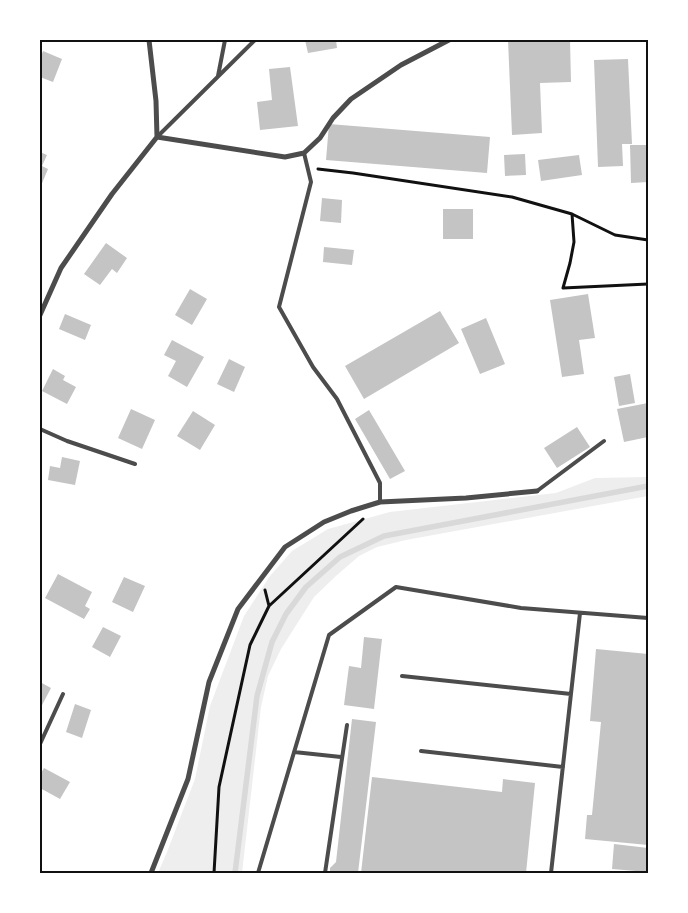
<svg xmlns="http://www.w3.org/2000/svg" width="688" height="913" font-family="'Golos Text',sans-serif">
	<rect width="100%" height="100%" fill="#fff"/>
	<path fill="#eee" d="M648,477V496L406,540L377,547L359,556L337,575L314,597L281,649L268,676L261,707L242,873H158L167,852L195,779L210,706L244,616L270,576L292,551L328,529L390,512L556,493L595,478Z"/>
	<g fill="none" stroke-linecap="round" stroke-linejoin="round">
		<path stroke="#d9d9d9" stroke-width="5.5" d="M235,873L257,696L272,642L286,614L306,587L340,557L384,536L648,486"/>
	</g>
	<path fill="#c4c4c4" d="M305,40H336L337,48L308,53Z
		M508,40H570L571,82L540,83L542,133L512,135Z
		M43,51L62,59L53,82L40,77V59Z
		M628,59L632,144H622L623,166L598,167L594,60Z
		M290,67L298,126L260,130L257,102L272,100L269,69Z
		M329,124L490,137L487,173L326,160Z
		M630,145H648V182L631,183Z
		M40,152L47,155L42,166L48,169L40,188Z
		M525,154L526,175L505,176L504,155Z
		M579,155L582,175L541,181L538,160Z
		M322,198L342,200L341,223L320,221Z
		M443,209H473V239H443Z
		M106,243L127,258L117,273L112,269L100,285L84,274Z
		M324,247L354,250L352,265L323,262Z
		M190,289L207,299L192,325L175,315Z
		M588,294L595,338L579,340L584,374L562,377L550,300Z
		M440,311L459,343L364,399L345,366Z
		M65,314L91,325L85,340L59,329Z
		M486,318L505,364L480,374L461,329Z
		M172,340L204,357L187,387L168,376L176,361L164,355Z
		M229,359L245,367L234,392L217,384Z
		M53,369L65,376L63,380L76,387L67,404L42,391Z
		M630,374L635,403L619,406L614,377Z
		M648,403V437L624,442L617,409Z
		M131,409L155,420L142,449L118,438Z
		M369,410L405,471L390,479L355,419Z
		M193,411L215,425L200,450L177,436Z
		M577,427L590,447L557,468L544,448Z
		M62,457L80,461L75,485L48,480L50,466L60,468Z
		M58,574L92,592L85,606L90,609L84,619L45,598Z
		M124,577L145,586L133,612L112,602Z
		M103,627L121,636L110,657L92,647Z
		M364,637L382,639L374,709L344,705L349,666L361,668Z
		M596,649L648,654V845L585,839L587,815H592L601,722L590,721Z
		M40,682L51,688L40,709Z
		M75,704L91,710L82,738L66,732Z
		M352,719L376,722L358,873H330V868L336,862Z
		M44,768L70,782L60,799L40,788V775Z
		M372,777L502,792L503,779L535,783L526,873H361Z
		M614,844L648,848V872L612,869Z"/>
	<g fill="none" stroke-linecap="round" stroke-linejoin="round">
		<path stroke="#111" stroke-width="3" d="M318,169L353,173L512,197L572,214L615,235L648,240
			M572,214L574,242L570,263L563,288L648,284
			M265,590L269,606L363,519
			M214,873L219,787L250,645L269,606"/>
		<path stroke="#4c4c4c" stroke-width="4" d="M218,76L225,40
			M157,137L255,40
			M304,153L311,182L279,307L313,367L337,399L380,483V502
			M40,429L67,441L135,464
			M537,491L604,441
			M402,676L571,694
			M40,744L63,694
			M421,751L563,767
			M294,752L341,757
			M258,873L329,635L396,587L521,608L648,618
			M325,873L347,725
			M551,873L580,613"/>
		<path stroke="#4c4c4c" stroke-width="5" d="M149,40L156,101L157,137
			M157,137L285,157L304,153L320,138L333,118L351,99L401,65L449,40
			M40,315L61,268L112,194L157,137
			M151,873L188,779L209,682L238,609L285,547L324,522L351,511L380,502L466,498L537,491"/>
	</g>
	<rect width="688" height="913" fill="none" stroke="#ffffff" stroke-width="82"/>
	<rect x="41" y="41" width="606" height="831" fill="none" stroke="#111" stroke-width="2"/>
</svg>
